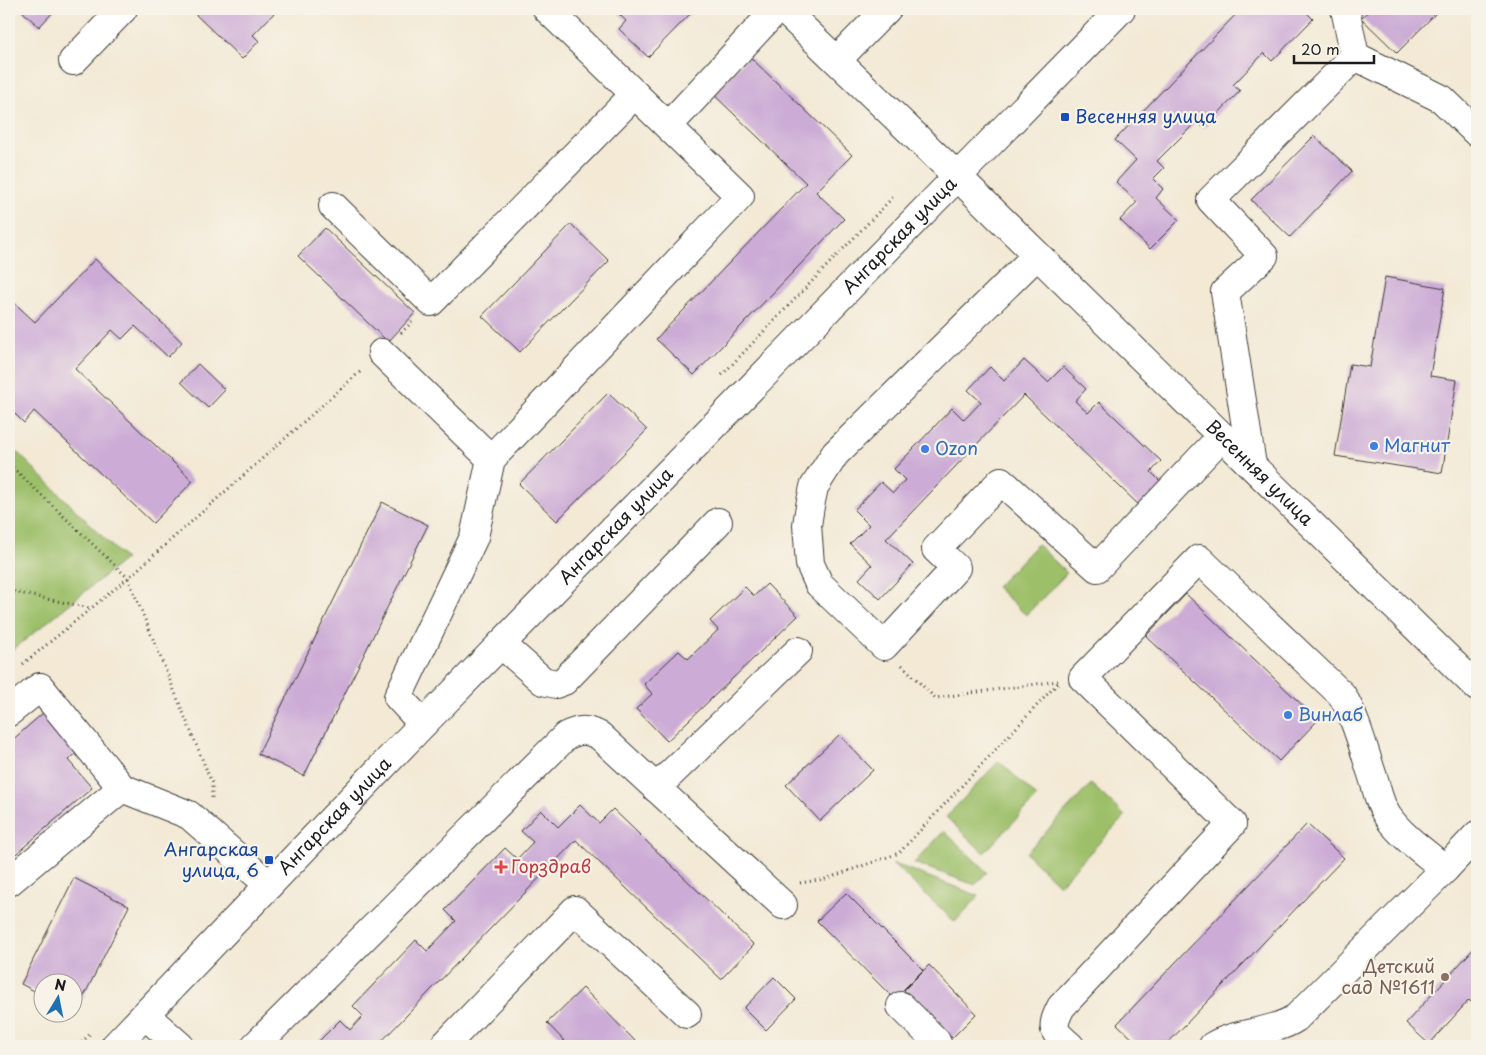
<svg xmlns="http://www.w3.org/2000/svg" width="1486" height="1055" font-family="'Playpen Sans',sans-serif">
	<rect width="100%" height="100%" fill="#f7f3e8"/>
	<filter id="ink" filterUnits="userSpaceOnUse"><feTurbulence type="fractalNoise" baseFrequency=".02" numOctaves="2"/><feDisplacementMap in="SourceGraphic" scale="10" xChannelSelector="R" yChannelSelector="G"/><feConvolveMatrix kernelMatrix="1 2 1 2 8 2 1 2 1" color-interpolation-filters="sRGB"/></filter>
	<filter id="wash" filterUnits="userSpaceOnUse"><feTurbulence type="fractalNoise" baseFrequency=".0096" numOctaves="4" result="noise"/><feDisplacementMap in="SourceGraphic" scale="20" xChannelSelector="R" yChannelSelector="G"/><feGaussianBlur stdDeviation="1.12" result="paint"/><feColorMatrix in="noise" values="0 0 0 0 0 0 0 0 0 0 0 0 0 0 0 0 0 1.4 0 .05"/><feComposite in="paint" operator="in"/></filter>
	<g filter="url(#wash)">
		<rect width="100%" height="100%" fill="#f3e9d5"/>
		<path fill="#9dbf69" stroke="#5c6e42" d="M9,444L125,559L9,653V443Z
			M1037,544L1067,573L1026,615L996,587Z
			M999,761L1037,797L984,853L946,817Z
			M1091,784L1125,816L1059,885L1026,853Z
			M944,831L987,872L975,885L914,863Z
			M892,863L979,896L955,922Z"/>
		<g id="blocks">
			<path fill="#ccacd6" d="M20,9H56L39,27Z
				M199,9H278L253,35L259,41L242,59L194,13Z
				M614,9H690L693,11L648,57L619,29L626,21Z
				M1241,9H1311L1307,13L1313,19L1272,61L1264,53L1233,85L1240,91L1204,128L1197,121L1157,161L1164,168L1153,179L1163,189L1156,198L1179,220L1150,249L1120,220L1137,202L1116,182L1136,160L1115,140Z
				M1371,9H1440L1397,53L1361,18Z
				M749,56L852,155L816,192L844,219L694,375L656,339L806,183L712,93Z
				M1314,136L1352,171L1290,237L1251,200Z
				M571,224L609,261L520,352L482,316Z
				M325,228L415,313L388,342L298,256Z
				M95,259L182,342L168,357L135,326L122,339L112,330L75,369L193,481L153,523L34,411L24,423L9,408V298L35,322Z
				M1385,277L1445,288L1430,376L1457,380L1442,473L1335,456L1350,364L1370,367Z
				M1024,360L1048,382L1063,367L1086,389L1075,401L1088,413L1099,402L1161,461L1151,472L1165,486L1143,509L1024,395L886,539L913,564L880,599L859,579L872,565L850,544L869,525L854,510L881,482L893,493L905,480L894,469L952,408L964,420L981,402L968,390L990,367L1004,381Z
				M198,364L225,390L208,408L181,382Z
				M608,393L647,430L557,521L519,484Z
				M382,502L428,525L304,776L258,754Z
				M767,584L798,616L667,741L636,709L652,694L644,684L679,651L688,659L718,630L710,621L745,587L754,596Z
				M1186,594L1318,720L1279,761L1146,636Z
				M43,713L77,753L68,760L92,788L9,860V743Z
				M839,735L873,770L820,821L786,785Z
				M580,805L599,823L613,809L754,945L721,979L576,840L377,1046H318L316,1044L340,1020L350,1030L363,1016L353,1006L416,940L427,951L456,921L445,910L505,848L517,859L533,842L521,831L541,810L558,827Z
				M1307,824L1344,858L1165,1046H1140L1117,1024Z
				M74,878L129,906L76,1012L72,1010V982H42V995L21,984Z
				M846,893L923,970L894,999L817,921Z
				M1477,945V1007L1469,1000L1429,1044L1406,1023Z
				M929,965L976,1014L952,1038L904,990Z
				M774,977L796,999L766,1030L744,1008Z
				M583,988L640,1046H569L547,1023Z"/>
		</g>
	</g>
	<g filter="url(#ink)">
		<use href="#blocks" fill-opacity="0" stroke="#3c3b38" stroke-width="1"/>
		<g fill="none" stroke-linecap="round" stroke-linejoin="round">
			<defs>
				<g id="minor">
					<path id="s1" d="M783,9L957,176L1477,687"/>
					<path d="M1355,56L1442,99L1477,133"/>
					<path d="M837,60L887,9"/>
					<path d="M73,61L123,9"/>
					<path d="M668,126L777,9"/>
					<path d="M333,206L431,302L635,94"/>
					<path d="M1037,255L835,454L814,487L810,506L807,525L810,564L819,584L884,646L956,568L936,549L1001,481L1097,568L1222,436"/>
					<path d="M382,353L491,459"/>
					<path d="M1252,465L1225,292L1264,256L1211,200L1355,56L1345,9"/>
					<path d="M501,644L543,681L556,684L564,681L718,522"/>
					<path d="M9,712L40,687L122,788L189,815L269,885"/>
					<path d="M423,724L398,697L474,537L491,459L740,196L547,9"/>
					<path d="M656,788L798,651"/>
					<path d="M9,882L122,788"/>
					<path d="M901,1006L936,1041L938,1046"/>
					<path d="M145,1015L180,1046"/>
					<path id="s2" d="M115,1046L423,724L1121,9"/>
					<path d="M255,1046L566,736C580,729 586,729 600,736L783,905"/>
					<path d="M444,1046L575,910L687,1014"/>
					<path d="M1070,1046C1053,1031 1050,1029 1061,1007L1232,824L1083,678L1199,559L1342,695C1356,719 1363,747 1372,774C1377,789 1379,804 1388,817C1403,838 1426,853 1445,869"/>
					<path d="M1213,1046C1239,1031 1271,1034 1296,1018L1445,869L1477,835"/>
				</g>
			</defs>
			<use href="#minor" stroke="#3c3b38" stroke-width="30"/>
			<path stroke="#3c3b38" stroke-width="3" stroke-dasharray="1 4" stroke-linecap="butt" d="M401,333L412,322
				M722,375L895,195
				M9,464L128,578L212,783V799
				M9,591L90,608
				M23,664L128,578L362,370
				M902,665L935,698L1058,681
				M800,883L825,879L899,853L1058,683
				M78,1046L90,1034"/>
			<use href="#minor" stroke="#fff" stroke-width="28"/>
		</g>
	</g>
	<g fill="#1a4fb4" stroke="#f7f3e8" stroke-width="2">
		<rect x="1060" y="112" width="10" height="10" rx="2.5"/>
		<rect x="264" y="855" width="10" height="10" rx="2.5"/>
	</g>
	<g fill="#3f7fe0" stroke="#f7f3e8" stroke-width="2">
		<circle cx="1374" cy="446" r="5"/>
		<circle cx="925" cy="449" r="5"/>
		<circle cx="1288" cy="715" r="5"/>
	</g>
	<path fill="#e0444e" stroke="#f7f3e8" stroke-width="2" d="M498.5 859.5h5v5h5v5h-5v5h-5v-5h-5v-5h5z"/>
	<circle fill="#8d6e63" stroke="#f7f3e8" stroke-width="2" cx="1445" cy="977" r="5"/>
	<g text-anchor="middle" stroke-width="4.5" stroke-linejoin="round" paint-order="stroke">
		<g font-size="18" fill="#164399" stroke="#f7f3e8" text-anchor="start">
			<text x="1075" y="123">Весенняя улица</text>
			<text x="259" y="856" text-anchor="end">Ангарская<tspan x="259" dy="21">улица, 6</tspan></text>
		</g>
		<g font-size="18" fill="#1c1c1c" stroke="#f7f3e8">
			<text dy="6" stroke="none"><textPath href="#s2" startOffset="1128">Ангарская улица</textPath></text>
			<text dy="6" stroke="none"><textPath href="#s1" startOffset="665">Весенняя улица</textPath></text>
			<text dy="6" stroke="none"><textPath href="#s2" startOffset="722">Ангарская улица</textPath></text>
			<text dy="6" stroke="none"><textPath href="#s2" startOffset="318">Ангарская улица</textPath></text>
		</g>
		<g font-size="18" fill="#366cbe" stroke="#f7f3e8" text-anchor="start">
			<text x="1384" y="452">Магнит</text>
			<text x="935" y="455">Ozon</text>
			<text x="1298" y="721">Винлаб</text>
		</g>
		<g font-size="18" fill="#be3a42" stroke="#f7f3e8" text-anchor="start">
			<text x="511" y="873">Горздрав</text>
		</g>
		<g font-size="18" fill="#785e54" stroke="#f7f3e8" text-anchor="end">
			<text x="1435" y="973">Детский<tspan x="1435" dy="21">сад №1611</tspan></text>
		</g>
	</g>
	<rect width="1486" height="1055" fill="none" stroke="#f7f3e8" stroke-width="30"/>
	<g transform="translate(58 998) rotate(10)"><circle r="24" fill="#f7f3e8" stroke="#9f9d96"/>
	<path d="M0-4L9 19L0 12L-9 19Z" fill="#1f6fb2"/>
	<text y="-8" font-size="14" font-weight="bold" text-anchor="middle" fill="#1c1c1c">N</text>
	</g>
	<path d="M1294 55v8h80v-8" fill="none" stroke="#1c1c1c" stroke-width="2.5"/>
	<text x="1301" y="55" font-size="15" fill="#1c1c1c" stroke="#f7f3e8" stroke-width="4" paint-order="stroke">20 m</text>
</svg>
